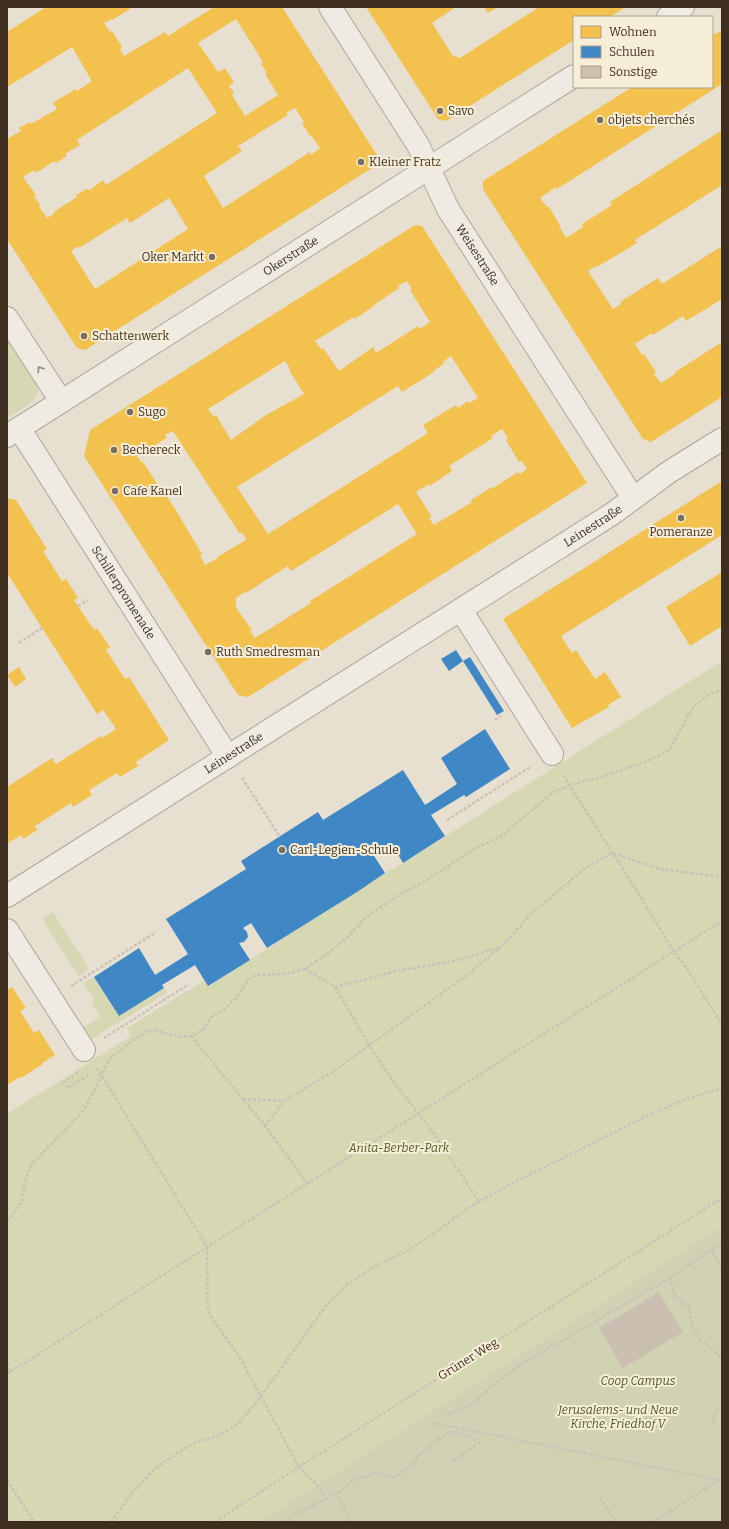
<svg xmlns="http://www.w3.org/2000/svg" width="729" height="1529" font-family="Bitter,serif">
	<rect width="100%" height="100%" fill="#e7e0d1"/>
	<path fill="#d6d7b3" d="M7,333L38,386C39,402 19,410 7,418Z
		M722,661V1226L259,1522H7V1114L131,1036L127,1028L205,980L209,986L385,873L403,863Z
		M53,912L89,969L79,976L42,919Z
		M94,977L119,1016L164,988L167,993L90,1040L82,1028L100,1017L91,1002L94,1000L83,983Z"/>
	<path fill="#d1d1b3" d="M722,1226V1522H259L317,1485Z"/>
	<path fill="#f2c14e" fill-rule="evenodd" d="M46,7H133L112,20V19L104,23L110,32L112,31L122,47L120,49L124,56L165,32L168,36L214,7H282L377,155L375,166L85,350L77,348L7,239V139L21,131L19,128L30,122L31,124L57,109L53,103L59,99L76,89L77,91L92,81L72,47L7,87V32ZM236,19L263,62L261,64L267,73L265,74L278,95L245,116L232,95L234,93L229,86L234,82L225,68L218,72L198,43ZM188,68L217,113L106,185L103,180L90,190L86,189L76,195L77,197L55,211L54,214L47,218L39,207L40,205L34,196L36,195L23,177L34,170L35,172H38L54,161L56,163L67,156L65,154L80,145L77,140ZM295,108L304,122L302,123L310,136L311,135L320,148L311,155L310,152L223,208L204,176L242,151L238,146L288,115L286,113ZM169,198L188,229L95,289L71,251L78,246L79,248L127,218L130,223Z
		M366,7H456L432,23L453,56L460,58L539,7H626L610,17H574V40L446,121L438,119Z
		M484,7H498L488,13Z
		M722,30V84L557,189L556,187L540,198L547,207H549L560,225L559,226L566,238L583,227L582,224L612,205L610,202L722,130V185L635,240L637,243L597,267L596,266L588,271L613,309L621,304L620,302L658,278L662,284L722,246V299L686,321L683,316L653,335L652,333L635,344L642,355L644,354L656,372L654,374L661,383L675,374V372L722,342V397L651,442L643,439L483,189V181L632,87H712V36Z
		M415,225L422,226L587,483L248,697L238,695L84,456L90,430ZM407,281L412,289L410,290L430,322L420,329L418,326L376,353L373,347L339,371L323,348L321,349L315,341L354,317L355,319L374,306V305L399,288L398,286ZM451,356L478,398L469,403L468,401L458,408L456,405L423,425L428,433L268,534L237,487L398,386L402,392L434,372L433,371L444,364L443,362ZM285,361L290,369L289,370L304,394L266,415L231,440L216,415L214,417L208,409ZM502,429L508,438L506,440L519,462L522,461L527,469L520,474L518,472L493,488L492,487L471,500L472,502L434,525L429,518L432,517L416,492L429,484L430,486L452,471L449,466L493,438L491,436ZM173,431L240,534L242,532L246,540L217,557L218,558L205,565L200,555L202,554L175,509L166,495L165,496L143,462L142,463L136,455L145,449L146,451L167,438L165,435ZM398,504L417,534L310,601L311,603L255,638L250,631L252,630L236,608V598L245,592L246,593L288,566L291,571Z
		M722,481V535L561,636L572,653L576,650L595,679L605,672L621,697L608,705L609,707L572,728L503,619L602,557L600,554L603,556Z
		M7,498L16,500L47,549L43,551L62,581L66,579L78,598L74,600L94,630L97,628L110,647L106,650L125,679L129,677L169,740L136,762L138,766L120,777L117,773L89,790L92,795L73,807L71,803L35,826L37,830L23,839L21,835L7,844V787L52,758L56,764L101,736L102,738L116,729L103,710L97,714L7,573Z
		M722,572V626L690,646L666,607Z
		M19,667L26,679L15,687L7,675Z
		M12,987L26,1008L20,1011L34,1033L39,1030L55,1055L42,1063L43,1064L21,1078L20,1077L7,1085V990Z"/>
	<path fill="#3f88c5" d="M456,650L463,661L470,657L504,711L497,715L463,661L449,671L441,659Z
		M485,729L510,769L466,797L464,795L431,815L445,836L403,863L393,846L389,850L383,851L379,848L378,843L369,848L385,873L357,892L267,948L251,923L243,928L247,932L248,937L244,942L239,943L250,960L208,986L195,965L162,985L164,988L119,1016L94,977L139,948L155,975L188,954L166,919L246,869L241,861L318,812L323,820L403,770L425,805L457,784L441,758Z"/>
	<path fill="#cbbfb2" d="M659,1292L683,1332L623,1368L599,1328Z"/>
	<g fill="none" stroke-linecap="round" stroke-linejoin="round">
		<defs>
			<g id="minor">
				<path id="s1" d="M330,7L418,145L448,209L633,498"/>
				<path d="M668,17L683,7"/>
				<path d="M7,318L61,401"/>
				<path id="s2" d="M19,428L228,757"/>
				<path id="s3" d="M7,436L574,76"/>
				<path d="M461,610L552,754"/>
				<path id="s4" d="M7,896L612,514L669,472L722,439"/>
				<path d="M7,930L84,1050"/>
			</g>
		</defs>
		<use href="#minor" stroke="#ada599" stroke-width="24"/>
		<path stroke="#c8c2b9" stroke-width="2.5" stroke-dasharray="3 2" stroke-linecap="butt" d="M78,606L88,600
			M19,643L42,628
			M495,720L501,716
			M563,775L632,883L674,952L685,966L722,1024
			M242,778L280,837
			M447,820L532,766
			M305,969L335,987L397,971L459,960L500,947
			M71,986L156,932
			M335,987L369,1045L394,1082L432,1131L479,1202
			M191,1036L265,1126L307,1183
			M104,1038L189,984
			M97,1068L207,1247L208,1312L240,1358L299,1467L317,1485L326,1498
			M78,1073L64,1082L68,1088L90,1074
			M243,1099L284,1101L334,1071L467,975L502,946L531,914L584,869L612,853L660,869L722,877
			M265,1126L284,1101
			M7,1221L21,1203L25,1182L32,1164L84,1110L109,1060L129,1043L148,1031L156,1030L178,1037L191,1036L203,1030L211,1017L224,1010L236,998L248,981L256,975L286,974L305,969L327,954L349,936L366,917L400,894L427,880L471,851L503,835L552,793L570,785L598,778L645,762L663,754L670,749L685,721L695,705L707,696L722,689
			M722,1243L711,1250L722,1267
			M670,1278L675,1296L689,1308L692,1325L701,1340L722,1358
			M7,1364L11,1372
			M7,1374L722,921
			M447,1415L473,1403L492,1386L523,1363L670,1278L711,1250
			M712,1422L718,1409L722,1406
			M432,1423L719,1480
			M7,1480L34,1522
			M337,1492L350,1522
			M600,1498L616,1522
			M111,1522L132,1493L153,1470L177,1453L197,1442L220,1435L240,1422L261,1396L325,1307L345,1286L376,1266L409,1250L439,1230L465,1210L501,1189L649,1115L684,1100L722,1088
			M215,1522L299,1467L722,1198
			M287,1522L292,1516L341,1491L352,1481L376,1473L389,1477H395L411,1466L419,1455L447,1433L457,1432L470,1436L479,1443L452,1462
			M653,1522L722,1478"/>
		<use href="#minor" stroke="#efebe3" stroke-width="22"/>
	</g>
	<defs><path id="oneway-chevron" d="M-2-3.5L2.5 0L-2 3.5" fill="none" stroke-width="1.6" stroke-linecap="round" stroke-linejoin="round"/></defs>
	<use stroke="#968c82" href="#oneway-chevron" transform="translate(40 369) rotate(-123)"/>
	<g fill="#786c5e" stroke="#f7eed8" stroke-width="1.5">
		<circle cx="440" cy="111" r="4"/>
		<circle cx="600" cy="120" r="4"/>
		<circle cx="361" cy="162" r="4"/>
		<circle cx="212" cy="257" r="4"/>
		<circle cx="84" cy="336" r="4"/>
		<circle cx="130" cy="412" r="4"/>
		<circle cx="114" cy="450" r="4"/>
		<circle cx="115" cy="491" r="4"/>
		<circle cx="681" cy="518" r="4"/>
		<circle cx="208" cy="652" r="4"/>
		<circle cx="282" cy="850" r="4"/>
	</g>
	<g text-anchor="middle" stroke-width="4" stroke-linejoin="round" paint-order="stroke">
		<g font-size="12" fill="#3d2e20" stroke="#f7eed8" text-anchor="start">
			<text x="448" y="115">Savo</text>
			<text x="608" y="124">objets cherchés</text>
			<text x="369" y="166">Kleiner Fratz</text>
			<text x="204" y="261" text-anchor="end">Oker Markt</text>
			<text x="92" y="340">Schattenwerk</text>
			<text x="138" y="416">Sugo</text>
			<text x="122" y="454">Bechereck</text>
			<text x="123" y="495">Cafe Kanel</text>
			<text x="681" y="536" text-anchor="middle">Pomeranze</text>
			<text x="216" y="656">Ruth Smedresman</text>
			<text x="290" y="854">Carl-Legien-Schule</text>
		</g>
		<g font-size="12" fill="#3d2e20" stroke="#f7eed8">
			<text dy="4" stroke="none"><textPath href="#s1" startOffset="289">Weisestraße</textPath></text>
			<text dy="4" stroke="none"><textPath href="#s3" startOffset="336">Okerstraße</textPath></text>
			<text dy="4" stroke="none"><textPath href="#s4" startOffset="693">Leinestraße</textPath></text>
			<text dy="4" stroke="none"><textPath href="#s2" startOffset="195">Schillerpromenade</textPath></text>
			<text dy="4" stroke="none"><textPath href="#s4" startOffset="268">Leinestraße</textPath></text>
			<text transform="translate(468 1359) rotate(-32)" y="4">Grüner Weg</text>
		</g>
		<g font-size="12" font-style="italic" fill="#4d5a26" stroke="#f7eed8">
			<text x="399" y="1152">Anita-Berber-Park</text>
			<text x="638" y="1385">Coop Campus</text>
			<text x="618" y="1414">Jerusalems- und Neue<tspan x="618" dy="14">Kirche, Friedhof V</tspan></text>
		</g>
	</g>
	<rect width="729" height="1529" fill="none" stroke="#3d2e20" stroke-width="16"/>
	<rect x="573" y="16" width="140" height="72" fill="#f7eed8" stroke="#ada18e"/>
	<rect x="581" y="26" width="20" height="12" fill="#f2c14e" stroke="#ada18e"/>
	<text x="609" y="36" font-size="12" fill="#3d2e20">Wohnen</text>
	<rect x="581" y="46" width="20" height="12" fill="#3f88c5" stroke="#ada18e"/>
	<text x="609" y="56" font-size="12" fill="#3d2e20">Schulen</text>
	<rect x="581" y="66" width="20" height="12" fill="#cbbfb2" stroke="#ada18e"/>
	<text x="609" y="76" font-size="12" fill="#3d2e20">Sonstige</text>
</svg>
